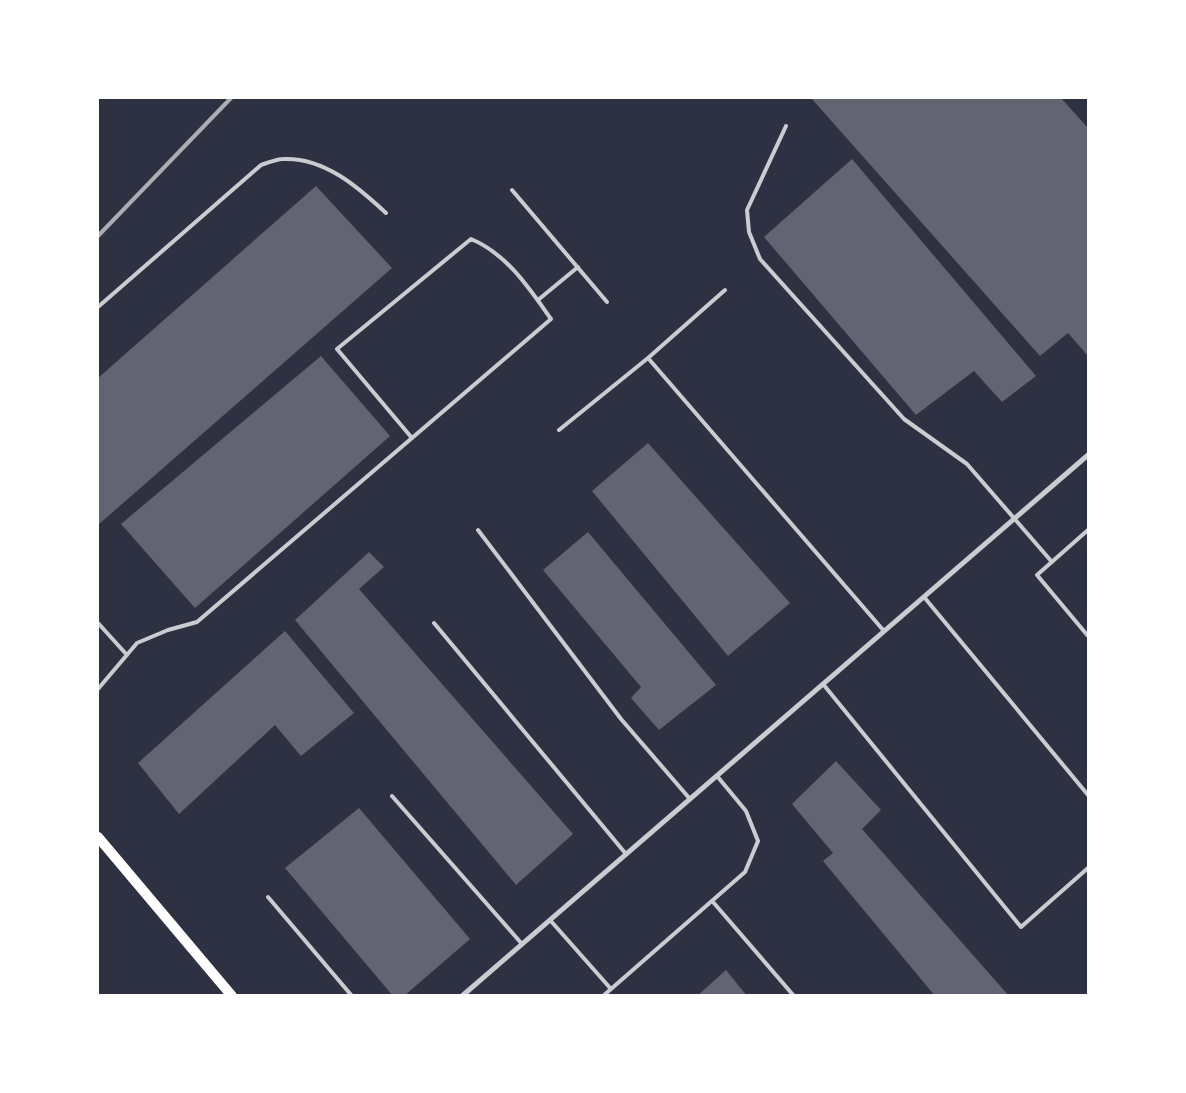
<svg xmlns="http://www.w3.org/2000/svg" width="1186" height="1093" font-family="'Source Sans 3',sans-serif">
	<rect width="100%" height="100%" fill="#2d3142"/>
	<path fill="#626471" d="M811,98H1061L1088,128V356L1068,333L1040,356Z
		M852,159L1036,376L1002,402L974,371L916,415L764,237Z
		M316,186L392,268L98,525V378Z
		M321,356L390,436L195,608L121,524Z
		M648,443L790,603L728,656L592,491Z
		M588,532L716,685L659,730L631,698L641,687L543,570Z
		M369,552L384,567L359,589L573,834L516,885L295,620Z
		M285,631L354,713L301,756L275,725L179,814L138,763Z
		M836,761L881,810L862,829L1009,996H935L823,861L833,853L792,804Z
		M359,808L470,939L404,996H393L285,868Z
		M726,970L747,996H697Z"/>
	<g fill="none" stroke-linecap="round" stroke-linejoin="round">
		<path stroke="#caccd0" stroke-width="4" d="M786,126L747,210L749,232L760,259L904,419L967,464L1052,562
			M512,190L607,302
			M538,300L578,267
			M98,307L261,165C268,163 276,159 283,159C324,157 358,187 386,213
			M648,358L884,631
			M559,430L648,358L725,290
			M478,530L621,719L690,799
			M1088,530L1037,575L1088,636
			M924,597L1088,795
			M98,623L127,655
			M434,623L626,854
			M823,684L1021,927L1088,868
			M98,689L137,643L168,630L197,622L551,319C529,288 507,254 471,239L337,349L412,438
			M392,796L522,944
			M268,897L352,996
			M713,902L794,996
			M550,920L611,989
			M603,996L745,872L758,841L746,811L717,776"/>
		<path stroke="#caccd0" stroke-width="5" d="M462,996L1088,455"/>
		<path stroke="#fff" stroke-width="10" d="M98,837L232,996"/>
		<path stroke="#abadb3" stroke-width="4" d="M98,236L231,98"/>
	</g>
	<rect width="1186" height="1093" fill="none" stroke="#ffffff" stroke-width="198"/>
</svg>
